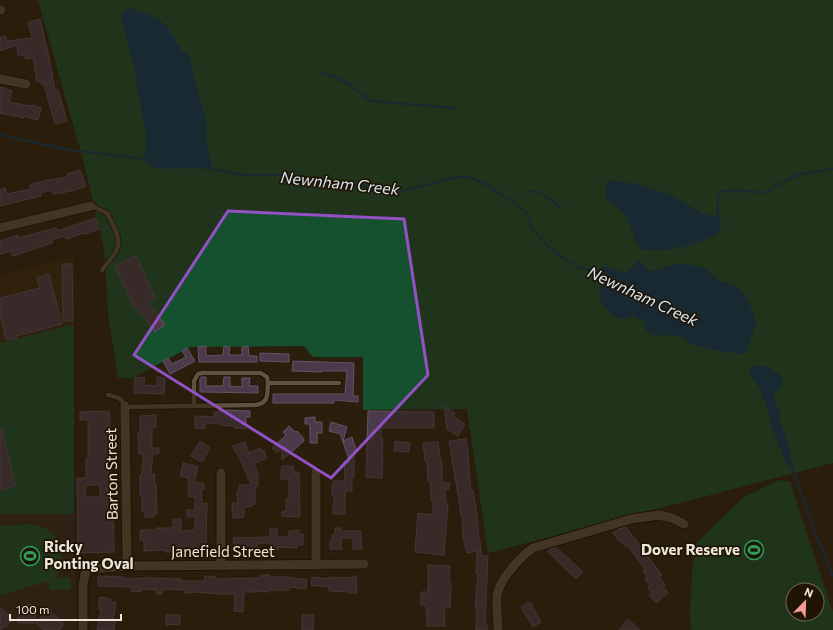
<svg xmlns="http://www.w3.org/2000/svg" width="833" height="630" font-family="Commissioner,sans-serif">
	<rect width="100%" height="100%" fill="#2a1e0c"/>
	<path fill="#36260d" d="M74,257V324L0,343V275Z"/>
	<path fill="#34241a" d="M0,514H74L76,591V630H0Z"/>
	<path fill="#15512e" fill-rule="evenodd" d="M38,0H833V463L488,553L467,409L363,410V357H313L304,346L190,347L133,378H118L108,313L104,248L84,163Z
		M74,324V514H0V343Z
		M779,480L790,482L833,612V630H691L690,612L693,557L697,542L744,497ZM793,590H817V614H793Z
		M32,524L45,528L54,535L61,546V566L56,579L65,577L70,578L71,589L50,590L48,583L53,580L0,595V526Z"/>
	<path fill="#043860" d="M127,8H131L148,15L159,20L167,26L182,51L187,54L191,59L195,82L207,123V145L212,169C206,170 202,168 196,168C181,167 158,173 145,162L146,155L142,153L146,152V134L137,87L135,69L121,18L122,14Z
		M608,180C630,182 652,188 672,196C683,201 693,209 704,214C709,216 716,215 719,218C723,222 720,228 719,233C695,247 670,252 642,250C635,243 631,226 625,216C620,208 612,204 605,196L606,184Z
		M639,261L642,262L649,271C659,271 670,263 682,264C689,264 703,266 709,271C712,273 713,277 717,279C723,283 731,283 737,287C745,292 754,312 756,321L748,349C746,352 743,354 740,354C736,354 732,352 728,352C716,350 703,348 692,344C687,342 684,337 679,336C670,332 645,344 644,322L632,316L622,319L615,317L602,304L599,295L601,281L598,276L599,268C609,265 616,270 625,273C631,270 632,264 639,261Z
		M756,365C766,365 787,373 781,386C779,391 775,392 773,397L775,402L780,411L779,418L789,446L793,465L787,466L771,425L767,407L761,392L749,371V368Z"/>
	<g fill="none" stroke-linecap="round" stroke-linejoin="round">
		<path stroke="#043860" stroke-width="2" d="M323,73L337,78L349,84L370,101L454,108L457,110
			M0,135L70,150L146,159
			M210,169L245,175H276L319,179L393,191L407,190L457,177L472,178L485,184L520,207L527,213L532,227L538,236L550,248L564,259L579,267L594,271L601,274
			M526,193C539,186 551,201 561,208
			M718,218V194L723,191L736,190L764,193L791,178L801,174L833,169
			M790,463L811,522L833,576"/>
	</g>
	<path fill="#4a3a4b" stroke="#645465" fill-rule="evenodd" d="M40,19L49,57L55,90H58L67,121L55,124L44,84H41V81L37,82L33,58L26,59L25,55L18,56L17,45L0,51V38L5,36L7,41L32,38L28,22Z
		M0,87L12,91L9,102L31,106L32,105L41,108L38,120L24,116V118L0,113Z
		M80,170L86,186L72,191L53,194L52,190L40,193L41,196L0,206V190L5,188L7,194L31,189L30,185L44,181L68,177L67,174Z
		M96,218L99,229L84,234V233L66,239L65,236L52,240V243L13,256L11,251L0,254V241L18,235V238L56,228L57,231Z
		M136,256L156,299L148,302L165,325L155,332L137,308L135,309L115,266Z
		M62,264H72L73,321H63Z
		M49,274L62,324L16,336L17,338L6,340L0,315V298L40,288L37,278Z
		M206,346V356L223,355L224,346L230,347L229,355H242V347L248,346L249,356H257V362H199L198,347Z
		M187,348L195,361L170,374L163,361L168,358L172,364L186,357L182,351Z
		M260,353L289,354V362L260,361Z
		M293,361L354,363L353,396H358V402L334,400V403H273V394H345L347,371H322L321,372L292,371Z
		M135,377L145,378L144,385L157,386V377L165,378L164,394L134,393Z
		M200,377H206V386H223L224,377H230V386L242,387V378H250L249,386H258V393L200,392Z
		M444,406L455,413L453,416L465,424L458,436L447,429Z
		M220,410L250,411V417H246V429L234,428V426L220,425V424L205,423V429L195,428V416L214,417V412H220Z
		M109,411L112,451V469H108V497H113L114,552L78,553L77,478H86V458H88V420H80V412ZM86,485H100V497H85Z
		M368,411L434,412V428H381V439H383L382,460H383L382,478L366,477Z
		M156,415V427H152V448H159V454H153L151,473L155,474L154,484H156L157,514H154V517H145V512L142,511V495H140V475H142V466H143V454H139L138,432H140V416Z
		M315,417V422H322V433H317V443H310V424H305V418Z
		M331,422L347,427L343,441L352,437L357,452L354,453V478H352V491H345V514H333V505H334V495H332V486L333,485V481H345L344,462H350L340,434L329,431Z
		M289,426L295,432L297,431L304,439V441L282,460V448L277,453L272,448L286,435L283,432Z
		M0,429H2L15,486L0,490Z
		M466,439L469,459H468L471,490H473L477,515L479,541H480L482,556H488L485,624H487V630H476L477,607H475L478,574H476L477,551L467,553L463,538L462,514H461L449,441Z
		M200,441L210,448L202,462L191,456Z
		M395,441L410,443L409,452L394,451Z
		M245,442L249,453L260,448L262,451L264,450L267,458L254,464L259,476L257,477L258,486L255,487V504H252V506L244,507V517L233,518L232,503H238L237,491H239V485H251L239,456L236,451L235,452L233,446Z
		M438,442L441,463H442V483H450L449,489H445L446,504H448L444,555L415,552L418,513L433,515V501H431L430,480L428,481L427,461H425L423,443Z
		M183,463L198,467L194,483H204V489H201L202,504L207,503L206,548L172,549V552H165V550L144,551V540H140V530H156V528H173V519H181V531L195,530V517H187V510H195V496L189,497L188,478L180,476Z
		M282,466H293V472H299L300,517L282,516V511H286V499H289V479H281V469H282Z
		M626,527L662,575L659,577L665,585L663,586L668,593L656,603L649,595L652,593L648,588L650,586L645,579L647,577L643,571L645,569L627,545L625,546L620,540L619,541L613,533L618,529Z
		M335,528H341V531H361L362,549H353V538H341L342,549H330V542H332V535H335Z
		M270,529H277V537H289V531L299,530V534H303V545H297V548L278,547V550H270V543H257V549L247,550V551H241V548H234L233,538L270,537Z
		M556,547L583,572L576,579L547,551Z
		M428,565L450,566L449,583H451L450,608H444L445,626H427L426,605H421V592H428Z
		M260,575H270L269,577H286L307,580L306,589L289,587V590H269V592L255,591V592H244L243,612L234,611L235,594H218L197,592L185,593V590L162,589V594H156V590L142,589V591L132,592L131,587L98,586V576L124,577V579L149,578L181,579V581H204L205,576L216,577L215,579L260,578Z
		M356,576L357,593L349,594V592L329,591V587L311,585L312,577L329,579L330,577L348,578Z
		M100,597L111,599L110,602L116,603L113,621H115L114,630H97L101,609H98Z
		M530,602L541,622L533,627L521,607Z
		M18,605H35V623H18Z
		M0,607L13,620L6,627L5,626L1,630Z
		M49,610L64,624L59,630H44L36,623Z
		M166,615H180V624L166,625Z
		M302,615H314L313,630H302Z
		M628,619L640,630H619Z"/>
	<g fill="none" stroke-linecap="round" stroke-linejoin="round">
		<defs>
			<path id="service" d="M91,206L107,213C122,243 124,244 102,270
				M108,395C116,397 121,397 125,406
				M194,406V381L198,374L202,373H261L267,377L268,383
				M125,407L255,405C269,403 267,395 268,383H339"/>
			<path id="minor" d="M0,10H1
				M0,79L26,84
				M0,228L91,206
				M125,406L127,566
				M316,565V472
				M221,566V473
				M83,630V586L85,574L88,570L93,569L127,566L364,564
				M498,630C498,619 496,606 497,595C500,579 520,557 533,548L631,519L659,515L672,518L684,524"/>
		</defs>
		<use href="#service" stroke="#120800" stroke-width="6"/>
		<use href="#minor" stroke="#120800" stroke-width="11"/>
		<use href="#service" stroke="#5f523f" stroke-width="4.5"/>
		<use href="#minor" stroke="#5f523f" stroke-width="9"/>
	</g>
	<path d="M0 0H833V630H0ZM228,211L404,219L428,375L331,478L134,355Z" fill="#2a1e0c" fill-opacity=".55" fill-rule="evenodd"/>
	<path fill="none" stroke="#9251c4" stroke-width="3" stroke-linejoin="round" d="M228,211L404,219L428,375L331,478L134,355Z"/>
	<defs>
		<symbol id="stadium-ring" viewBox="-11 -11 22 22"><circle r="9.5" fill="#201504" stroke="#2e9e5b" stroke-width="1.5"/><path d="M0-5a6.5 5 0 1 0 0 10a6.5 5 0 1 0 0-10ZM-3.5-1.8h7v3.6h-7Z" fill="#2e9e5b"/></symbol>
	</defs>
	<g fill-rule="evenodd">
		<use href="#stadium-ring" x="743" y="539" width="22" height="22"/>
		<use href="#stadium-ring" x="19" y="545" width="22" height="22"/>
	</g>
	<g text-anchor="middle" stroke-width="3.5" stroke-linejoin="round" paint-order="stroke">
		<g font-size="15" fill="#ede6da" stroke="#201504">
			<text transform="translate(112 474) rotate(-91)" y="5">Barton Street</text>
			<text x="223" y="557">Janefield Street</text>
		</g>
		<g font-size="15" font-weight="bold" fill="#ede6da" stroke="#201504" text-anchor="start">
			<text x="44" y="552">Ricky<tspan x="44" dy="17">Ponting Oval</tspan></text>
			<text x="740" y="555" text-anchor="end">Dover Reserve</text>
		</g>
		<g font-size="16" font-style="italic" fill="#d7e5f2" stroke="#201504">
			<text transform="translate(340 183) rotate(6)" y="6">Newnham Creek</text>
			<text transform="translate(643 296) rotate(25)" y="6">Newnham Creek</text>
		</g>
	</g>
	<g transform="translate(805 602) rotate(23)"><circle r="19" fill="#201504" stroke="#72695a"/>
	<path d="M0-3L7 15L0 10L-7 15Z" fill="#f59b97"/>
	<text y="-6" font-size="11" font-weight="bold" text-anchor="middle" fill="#ede6da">N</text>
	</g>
	<path d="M10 614v6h111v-6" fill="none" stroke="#ede6da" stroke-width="2"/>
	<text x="16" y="614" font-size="12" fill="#ede6da" stroke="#201504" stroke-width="3" paint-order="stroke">100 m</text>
</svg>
